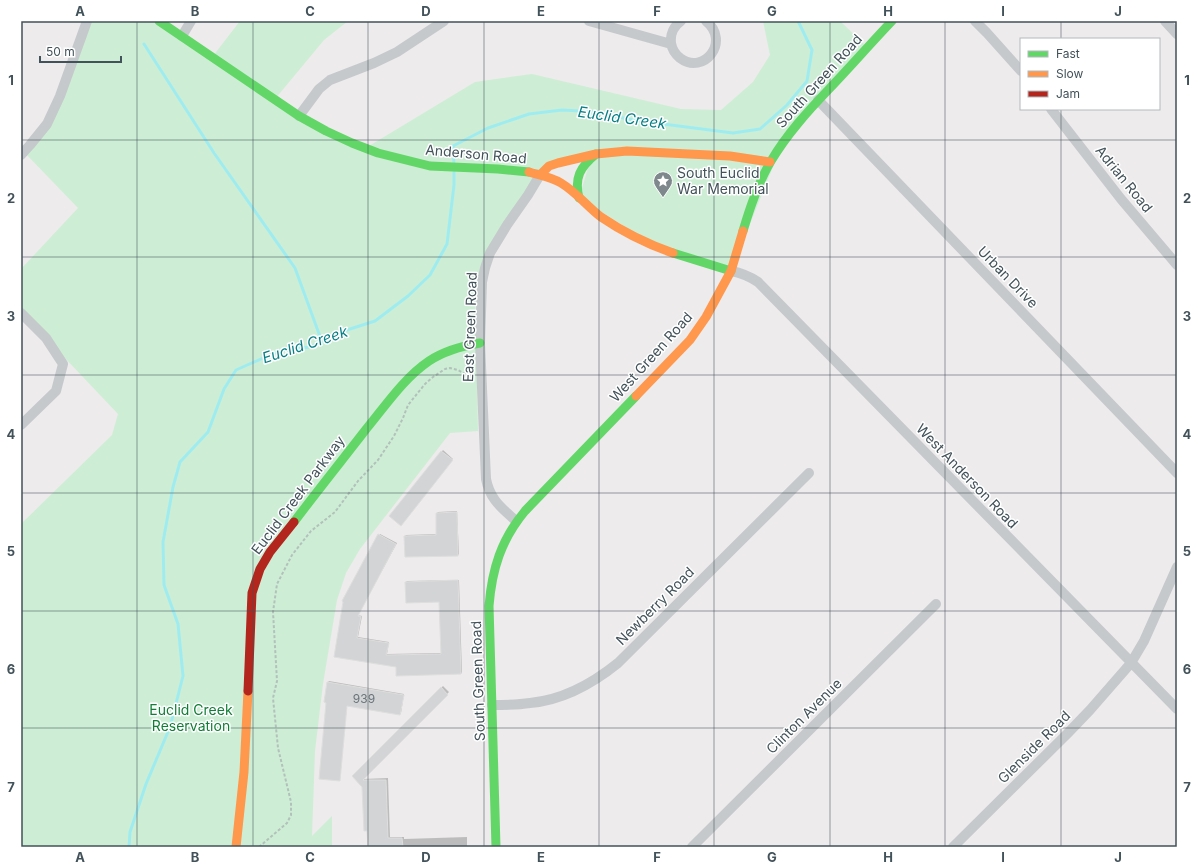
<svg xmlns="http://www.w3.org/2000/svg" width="1198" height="868" font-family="Inter,sans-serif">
	<rect width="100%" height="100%" fill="#edebec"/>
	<path fill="#cdeed5" d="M87,21H159L213,56L240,21H348L324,40L275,99L364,149L475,82L532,74L681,109L721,110L753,82L770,55L763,21H840L868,48L783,142L731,271L661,249L579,198L591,158L549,166L507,225L482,282L475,291L478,431L450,433L360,549L346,573L337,600L323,684L315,751L312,836L332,816V847H21V524L112,435L118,414L46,338L21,313V269L78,208L24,152L47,124Z"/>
	<path fill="#0003" d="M443,450L453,459L401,524L390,516Z
		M457,511L459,554L458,555L405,536L406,535L437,534V513L438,512Z
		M380,534L397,543L358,615L362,616L358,637L389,642L387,654L442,653L440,601L406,582L407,581L459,580L462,672L461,674L397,666L335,656Z
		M329,681L404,694L401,713L400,714L347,705L340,779L339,780L328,682Z
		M443,686L449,692L363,779L388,778L390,837H404V839L467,837V847H369L368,830L363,787L353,776Z"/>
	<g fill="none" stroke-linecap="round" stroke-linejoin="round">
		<path stroke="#9fecf0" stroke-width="3" d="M144,44L214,153L295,268L322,342
			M454,164L453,146L488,128L529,114L562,110L598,112L632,120L733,133L760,129L787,105L807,81L812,50L798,21
			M129,847L130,832L146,784L170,727L183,676L178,624L164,585L163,542L173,487L180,462L208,432L224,389L236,370L279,351L310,347L350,329L375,321L408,296L430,275L447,244L454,185V171"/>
	</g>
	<path fill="#d3d4d5" stroke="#dededf" d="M441,451L453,460L401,526L389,516Z
		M457,512L458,556L405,557L404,536L436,535V513Z
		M378,534L396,544L358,616H361L357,638L389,643L386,655L441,654L439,602L406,603L405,582L458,580L461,674L396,676V667L334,657L343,602L342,601Z
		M327,682L404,695L400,715L347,706L340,781L319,779L326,703L324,702Z
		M441,687L448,695L363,780H386L388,838H402L403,847H368L367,831H364L362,787L352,776Z"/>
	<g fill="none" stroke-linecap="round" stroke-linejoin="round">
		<path stroke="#b2c1bb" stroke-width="2" stroke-dasharray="3 2" stroke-linecap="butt" d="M259,847L287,823L291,815V802L278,748L273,698L277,681L273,612L277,584L292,555L311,531L335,512L358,481L378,460L394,436L403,418L408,405L425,384L433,377L445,369L450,368L458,370L465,374L472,375"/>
		<path stroke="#c5c9cc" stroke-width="10" d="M589,21L671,44
			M681,21C674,26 670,34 671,43C672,49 675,54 680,58C704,76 731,41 706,21
			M975,21L987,33L1021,71
			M1165,21L1177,34
			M182,36L191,21
			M818,100L1177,473
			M1051,109L1121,199L1177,265
			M299,116L319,89L330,80L374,63L397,52L444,21
			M21,155L30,145L47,124L60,96L87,21
			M731,271C742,273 749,276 758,282L1177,709
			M21,313L46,338L63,364L56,391L21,425
			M516,521C502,508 490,500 486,479L480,343L482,282L485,268L490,253L507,225L528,195L540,175
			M492,705C505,705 517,705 530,703C564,700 592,684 618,663L809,473
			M692,847L936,604
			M953,847L1067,734L1090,710L1131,663L1144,641L1177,567"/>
		<path stroke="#63d668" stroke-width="9" d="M159,21L299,116L326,131L352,143L378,153L430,166L498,169L529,172
			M579,198C574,178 580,167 596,154
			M743,231C750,207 758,183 771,161C787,134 808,111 830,88C851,66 871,43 892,21
			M673,253L731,271
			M294,522C318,490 343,459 367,428C386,405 404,378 429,361C444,351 462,346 480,343
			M496,847L489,606C492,569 501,540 525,511L636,396"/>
		<path stroke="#ff974d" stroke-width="9" d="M529,172C539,175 551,177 561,183C576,192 587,206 601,217C623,232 647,244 673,253
			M540,175L549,166L558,163L596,154L627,151L730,156L770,162
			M636,396L690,340L706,317L731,271L743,231
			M236,847L244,772L248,691"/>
		<path stroke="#b3261e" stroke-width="9" d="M248,691L252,593L260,569L270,552L294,522"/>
	</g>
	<path fill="none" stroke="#42525a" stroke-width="1" stroke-opacity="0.55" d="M137,21V847M253,21V847M368,21V847M484,21V847M599,21V847M714,21V847M830,21V847M945,21V847M1061,21V39M1061,109V847M21,140H1177M21,257H1177M21,375H1177M21,493H1177M21,611H1177M21,728H1177"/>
	<defs>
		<symbol id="sight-pin" viewBox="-11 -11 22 30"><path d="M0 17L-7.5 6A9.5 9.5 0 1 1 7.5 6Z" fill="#7e888d" stroke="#fff"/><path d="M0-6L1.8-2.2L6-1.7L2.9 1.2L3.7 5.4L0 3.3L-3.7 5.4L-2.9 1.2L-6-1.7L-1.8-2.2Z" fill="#fff"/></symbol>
	</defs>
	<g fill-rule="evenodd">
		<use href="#sight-pin" x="652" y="170" width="22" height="30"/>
	</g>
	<g text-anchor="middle" stroke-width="3" stroke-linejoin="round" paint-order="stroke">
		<g font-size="12" fill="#68747a">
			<text x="364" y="703">939</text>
		</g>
		<g font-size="14" fill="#42525a" stroke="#fff">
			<text transform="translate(819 81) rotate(-48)" y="5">South Green Road</text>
			<text transform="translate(476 154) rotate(5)" y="5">Anderson Road</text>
			<text transform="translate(1124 179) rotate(51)" y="5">Adrian Road</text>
			<text transform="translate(1008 277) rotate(46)" y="5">Urban Drive</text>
			<text transform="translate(470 327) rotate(-88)" y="5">East Green Road</text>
			<text transform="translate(651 357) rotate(-48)" y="5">West Green Road</text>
			<text transform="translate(967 476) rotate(46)" y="5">West Anderson Road</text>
			<text transform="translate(298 495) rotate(-53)" y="5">Euclid Creek Parkway</text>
			<text transform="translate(655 606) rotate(-45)" y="5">Newberry Road</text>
			<text transform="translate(478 681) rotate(-92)" y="5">South Green Road</text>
			<text transform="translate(804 716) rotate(-45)" y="5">Clinton Avenue</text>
			<text transform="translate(1034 747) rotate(-45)" y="5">Glenside Road</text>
		</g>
		<g font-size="14" fill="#42525a" stroke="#fff" text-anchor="start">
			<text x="677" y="178">South Euclid<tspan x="677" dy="16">War Memorial</tspan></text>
		</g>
		<g font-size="14" fill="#0f7f36" stroke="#fff">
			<text x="191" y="715">Euclid Creek<tspan x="191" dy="16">Reservation</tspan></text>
		</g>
		<g font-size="15" font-style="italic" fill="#057f86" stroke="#fff">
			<text transform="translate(622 118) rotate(8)" y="5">Euclid Creek</text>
			<text transform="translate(305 345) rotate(-18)" y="5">Euclid Creek</text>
		</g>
	</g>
	<rect width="1198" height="868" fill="none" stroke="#ffffff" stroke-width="44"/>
	<rect x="1020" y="38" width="140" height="72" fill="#ffffff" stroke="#b3babd"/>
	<rect x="1028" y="51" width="20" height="6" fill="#63d668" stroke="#b3babd"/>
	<text x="1056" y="58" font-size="12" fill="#42525a">Fast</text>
	<rect x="1028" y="71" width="20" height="6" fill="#ff974d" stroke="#b3babd"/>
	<text x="1056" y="78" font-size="12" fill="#42525a">Slow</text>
	<rect x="1028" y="91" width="20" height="6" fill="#b3261e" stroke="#b3babd"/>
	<text x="1056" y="98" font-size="12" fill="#42525a">Jam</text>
	<path d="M40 56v6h81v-6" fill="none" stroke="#42525a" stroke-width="2"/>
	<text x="46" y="56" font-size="12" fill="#42525a" stroke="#ffffff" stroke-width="3" paint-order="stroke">50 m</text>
	<rect x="22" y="22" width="1154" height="824" fill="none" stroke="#42525a" stroke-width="1.5"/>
	<g font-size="13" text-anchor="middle" font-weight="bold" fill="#42525a">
		<text x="80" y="16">A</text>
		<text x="195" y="16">B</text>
		<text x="310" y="16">C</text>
		<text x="426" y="16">D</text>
		<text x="541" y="16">E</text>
		<text x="657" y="16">F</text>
		<text x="772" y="16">G</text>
		<text x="888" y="16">H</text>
		<text x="1003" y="16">I</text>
		<text x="1118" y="16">J</text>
		<text x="11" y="85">1</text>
		<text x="1187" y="85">1</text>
		<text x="11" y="203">2</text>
		<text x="1187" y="203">2</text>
		<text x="11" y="321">3</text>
		<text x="1187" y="321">3</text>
		<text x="11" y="439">4</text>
		<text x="1187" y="439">4</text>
		<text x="11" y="556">5</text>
		<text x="1187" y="556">5</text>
		<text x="11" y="674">6</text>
		<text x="1187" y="674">6</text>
		<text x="11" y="792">7</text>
		<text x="1187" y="792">7</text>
		<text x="80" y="862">A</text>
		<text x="195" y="862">B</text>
		<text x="310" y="862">C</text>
		<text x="426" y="862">D</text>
		<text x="541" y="862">E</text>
		<text x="657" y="862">F</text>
		<text x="772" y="862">G</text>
		<text x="888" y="862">H</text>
		<text x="1003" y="862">I</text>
		<text x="1118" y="862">J</text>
	</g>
</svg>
